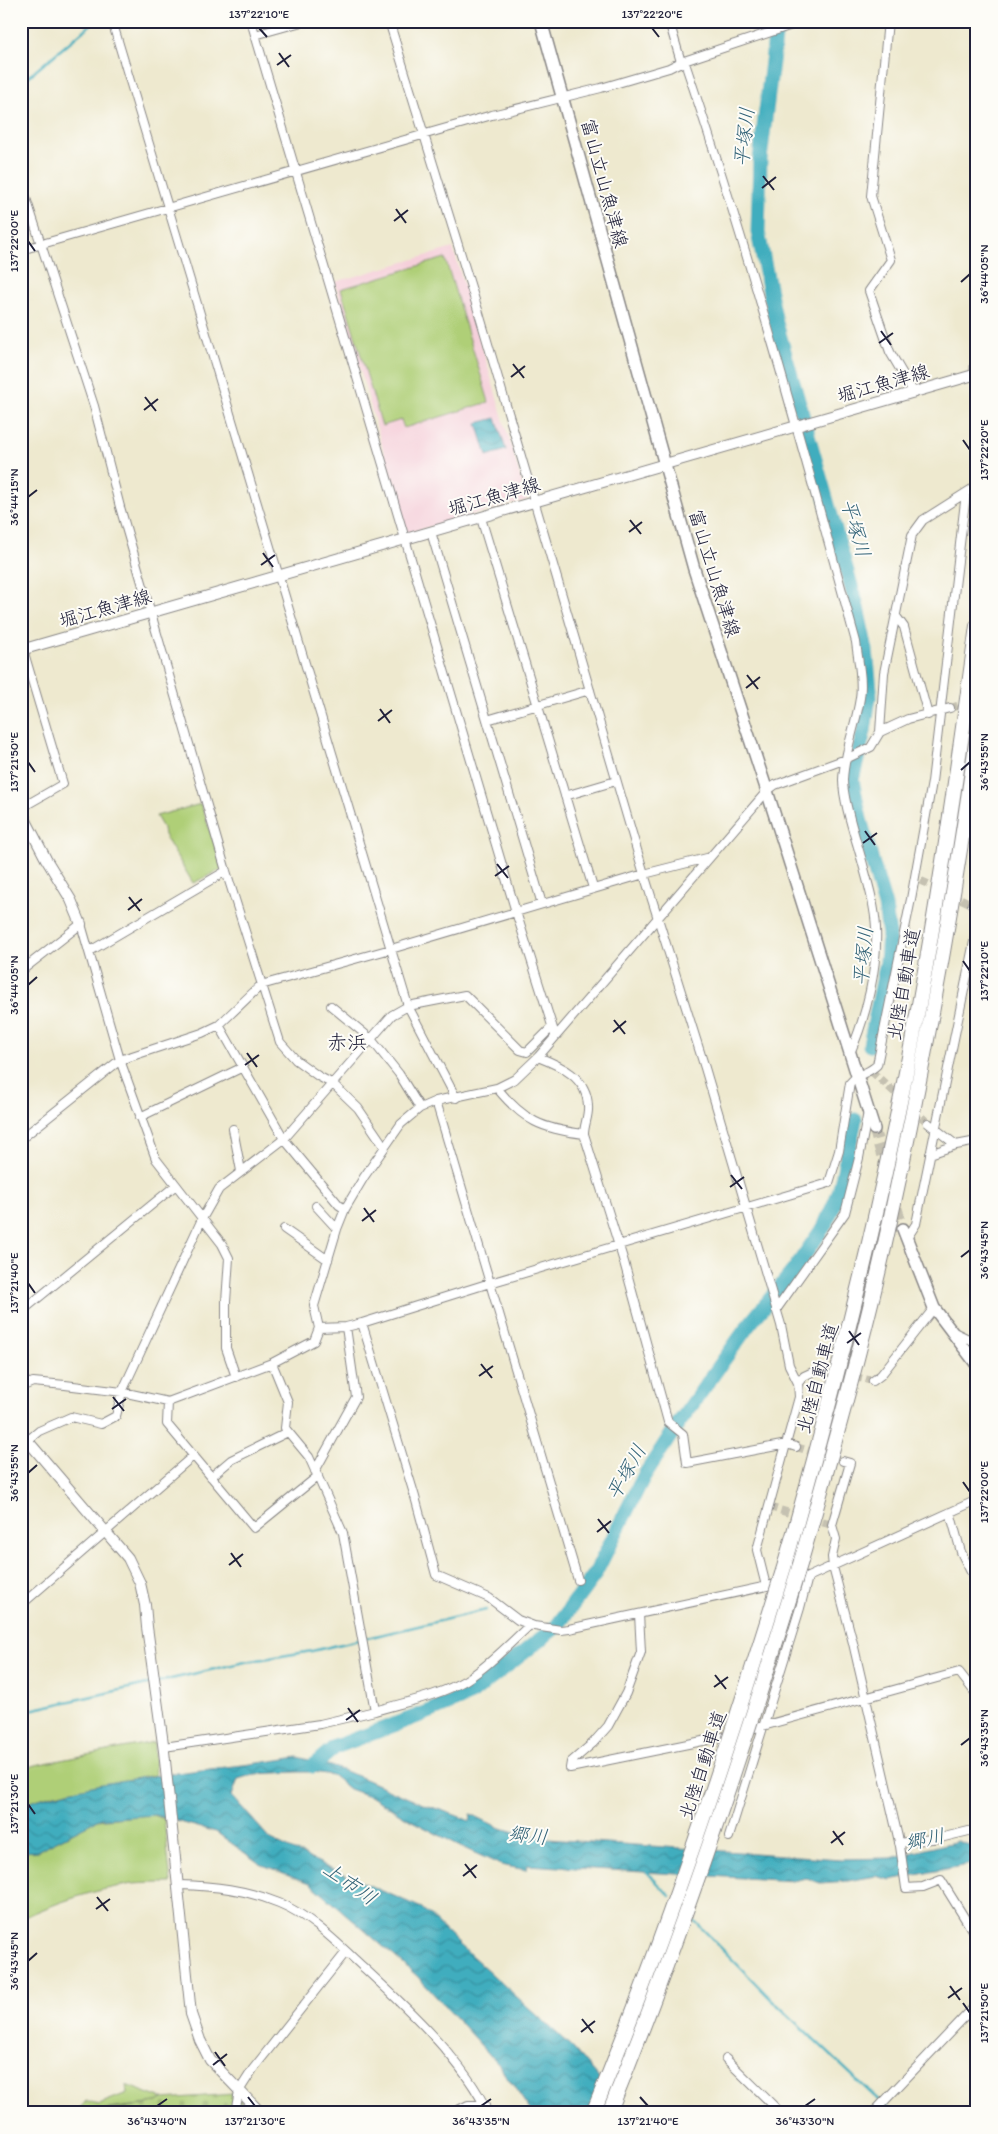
<svg xmlns="http://www.w3.org/2000/svg" width="998" height="2134" font-family="Itim,'Klee One',sans-serif">
	<defs>
		<pattern id="cemetery-stones" width="16" height="16" patternUnits="userSpaceOnUse" patternTransform="scale(1.25)"><rect width="16" height="16" fill="#afcf77"/><path d="M2 7V4a2 2 0 0 1 4 0v3zM10 15v-3a2 2 0 0 1 4 0v3z" fill="#96b168"/></pattern>
		<pattern id="water-waves" width="16" height="10" patternUnits="userSpaceOnUse" patternTransform="scale(1.25)"><rect width="16" height="10" fill="#40adbe"/><path d="M0 5q4-4 8 0t8 0" fill="none" stroke="#358c9c"/></pattern>
	</defs>
	<rect width="100%" height="100%" fill="#fdfcf7"/>
	<filter id="ink" filterUnits="userSpaceOnUse"><feTurbulence type="fractalNoise" baseFrequency=".02" numOctaves="2"/><feDisplacementMap in="SourceGraphic" scale="10" xChannelSelector="R" yChannelSelector="G"/><feConvolveMatrix kernelMatrix="1 2 1 2 8 2 1 2 1" color-interpolation-filters="sRGB"/></filter>
	<filter id="wash" filterUnits="userSpaceOnUse"><feTurbulence type="fractalNoise" baseFrequency=".0096" numOctaves="4" result="noise"/><feDisplacementMap in="SourceGraphic" scale="20" xChannelSelector="R" yChannelSelector="G"/><feGaussianBlur stdDeviation="1.12" result="paint"/><feColorMatrix in="noise" values="0 0 0 0 0 0 0 0 0 0 0 0 0 0 0 0 0 1.4 0 .05"/><feComposite in="paint" operator="in"/></filter>
	<g filter="url(#wash)">
		<rect width="100%" height="100%" fill="#eee9cf"/>
		<path fill="#f5cfda" d="M453,248L527,500L407,533L335,282Z"/>
		<path fill="#afcf77" stroke="#687859" d="M445,258L489,402L404,428L401,420L382,426L341,289Z
			M201,804L223,869L193,883L164,835L163,828L156,816Z
			M154,1742L155,1775L54,1794L21,1805V1769L40,1764Z
			M151,1814L164,1819L171,1883C158,1883 145,1883 132,1884C94,1890 56,1902 21,1919V1852L37,1851L97,1820Z
			M126,2085L163,2099L156,2103L76,2113L86,2101L99,2104L127,2093Z"/>
		<path fill="url(#cemetery-stones)" stroke="#687859" d="M234,2094L241,2099L239,2113H87L156,2103L163,2099Z"/>
		<path fill="url(#water-waves)" stroke="#31687c" d="M496,418L506,450L487,456L477,423Z
			M297,1757C339,1766 369,1781 408,1798C428,1807 450,1812 470,1821L471,1814L500,1828L548,1839L841,1859L891,1858L958,1841L969,1845L977,1843V1863L890,1880L876,1876L848,1881L820,1883L806,1878L793,1881L527,1865L526,1870L501,1865L466,1849L410,1820L372,1797L349,1789L332,1775L314,1772H297L255,1774L238,1779L232,1796L271,1840L350,1877L422,1908L461,1946L573,2048L629,2113H532L499,2065L417,1976L310,1883L260,1864L216,1832L155,1815L99,1819L37,1851L21,1852V1805C109,1774 205,1773 297,1757Z"/>
		<g fill="none" stroke-linecap="round" stroke-linejoin="round">
			<path stroke="#40adbe" stroke-width="2.5" d="M21,83L95,21
				M158,1682L245,1662L312,1651L486,1610
				M21,1712L152,1683
				M646,1871L670,1896
				M690,1916L767,1995L892,2113"/>
			<path stroke="#40adbe" stroke-width="15" d="M777,21L760,159L758,232L776,323L856,603L866,650L870,690L864,731L852,780L860,819L885,906L889,935L887,962L870,1045
				M313,1766L335,1747L431,1711L471,1694L557,1626L595,1574L644,1476L676,1427L748,1326L794,1270L825,1225L839,1193L855,1120"/>
		</g>
	</g>
	<g filter="url(#ink)">
		<g fill="none" stroke-linecap="round" stroke-linejoin="round">
			<path stroke="#c5c1b1" stroke-width="8" stroke-dasharray="8 4" stroke-linecap="butt" d="M950,708L977,700
				M921,881L940,889
				M950,894L972,904
				M871,1071L901,1098
				M913,1109L928,1123
				M819,1369L873,1381
				M796,1447L843,1461
				M769,1507L800,1516
				M811,1519L832,1525"/>
			<path stroke="#c5c1b1" stroke-width="11" stroke-dasharray="11 5.5" stroke-linecap="butt" d="M874,1129L903,1229"/>
			<defs>
				<path id="street" d="M251,21L516,912L555,1035
					M389,21L478,310L644,874L705,1068L781,1325L789,1365L798,1383L799,1397L757,1550L766,1586
					M669,21L681,62L686,66C750,255 803,449 856,642C858,660 863,680 860,698C856,726 844,752 843,780C843,802 856,839 862,861C868,883 875,906 876,928C878,967 866,1018 850,1053
					M888,21L871,196L891,260L869,291L890,352L914,393
					M255,35L305,21
					M21,183L94,406L120,507L226,871L280,1042L296,1060L318,1076L333,1084L358,1108L384,1146
					M21,250L492,115L601,88L669,68L681,62L804,21
					M974,375L977,330
					M481,518L593,888
					M431,532L542,904
					M896,616L904,627L928,715
					M21,643L63,784L21,808
					M487,720L590,690
					M880,732L908,719L950,708
					M565,796L616,781
					M972,904L977,907
					M90,951L226,871
					M21,971L81,924L120,1060L156,1159L222,1244L229,1258L226,1302V1348L236,1377
					M331,1006L371,1039L399,1074L420,1108
					M219,1025L284,1139L339,1205L345,1209
					M538,1057C561,1066 587,1077 588,1106C589,1115 584,1125 584,1134
					M497,1088C524,1121 542,1129 584,1134L624,1262L668,1422L683,1434L687,1463L787,1444L796,1447
					M456,1098L408,1006L465,995L520,1050L527,1052L552,1027
					M436,1101L578,1580
					M140,1117L243,1067
					M928,1123L956,1145L977,1141
					M233,1129L241,1171
					M21,1139L120,1060L202,1033L219,1025L261,985L391,949L644,874L707,858
					M930,1154L956,1145
					M316,1206L337,1229
					M284,1229L328,1260
					M907,1238L916,1224L977,927
					M776,1310L845,1213L859,1158L868,1112
					M21,1312L176,1185
					M362,1323L415,1497L436,1575L489,1598L518,1620L534,1626L561,1630L569,1629L808,1577L977,1500
					M319,1328L346,1327L362,1323L490,1283L829,1183L839,1151L850,1083C858,1073 868,1074 877,1065L911,899L932,782L966,493
					M954,1332L977,1343
					M21,1376L28,1384
					M873,1381L881,1375L934,1308
					M798,1383L804,1376L819,1369
					M21,1387L33,1382L65,1385L122,1392L168,1402L272,1363L314,1341L319,1328L314,1306L337,1229L345,1209L364,1177L401,1124L420,1108L436,1101L497,1088L515,1079L538,1057L767,791L775,785L846,759L871,747L880,732L884,673L912,535L923,520L972,489
					M168,1402L167,1424L254,1528L318,1476
					M21,1446L39,1431L71,1417L101,1424L116,1416L122,1392L202,1219L219,1189L284,1139L392,1015L408,1006L112,21H101
					M843,1461L850,1463L832,1525L836,1539L832,1557L833,1567L853,1643L900,1846L906,1888L923,1887L941,1880L977,1938
					M315,1471L356,1397L346,1327
					M211,1477L231,1460L288,1432
					M950,1512L961,1552L977,1584
					M21,1605L193,1456
					M639,1614L641,1652L626,1693L608,1726L593,1743L571,1762L570,1768L732,1735
					M375,1711C405,1702 439,1696 466,1680C489,1666 510,1643 530,1625
					M748,1730L959,1672L977,1695
					M164,1747L320,1724L375,1711L343,1533L309,1457L285,1428L288,1402L272,1363
					M729,1837L800,1608L808,1577
					M899,1843L940,1838L977,1829
					M179,1885C213,1886 246,1889 279,1903C311,1916 337,1943 363,1967C404,2005 465,2061 488,2113
					M726,2059L781,2113
					M235,2113L239,2091L253,2069L346,1952
					M452,2113L468,2105H485
					M873,2113L977,2004"/>
				<path id="secondary" d="M21,650L977,374
					M21,811L46,859L71,900L81,924
					M21,1433L128,1558L140,1583L145,1605L147,1627L164,1751L191,2014L200,2040L210,2060L261,2113"/>
				<path id="primary" d="M541,21L694,569L767,791L874,1129
					M903,1229L934,1308L977,1365"/>
				<path id="highway" d="M801,1561C833,1449 865,1336 890,1221C925,1061 954,900 977,737
					M785,1564C836,1386 881,1207 915,1026C940,893 959,760 977,626"/>
			</defs>
			<use href="#street" stroke="#888685" stroke-width="10"/>
			<use href="#secondary" stroke="#888685" stroke-width="12"/>
			<use href="#primary" stroke="#888685" stroke-width="14"/>
			<use href="#highway" stroke="#888685" stroke-width="16"/>
			<use href="#street" stroke="#fff" stroke-width="8"/>
			<use href="#secondary" stroke="#fff" stroke-width="10"/>
			<use href="#primary" stroke="#fff" stroke-width="11"/>
			<use href="#highway" stroke="#fff" stroke-width="14"/>
			<defs>
				<path id="highway-bridge" d="M593,2113C667,1933 728,1749 785,1564
					M609,2113C683,1932 744,1748 801,1561"/>
			</defs>
			<use href="#highway-bridge" stroke="#888685" stroke-width="16" stroke-linecap="butt"/>
			<use href="#highway-bridge" stroke="#fff" stroke-width="14"/>
		</g>
	</g>
	<path fill="none" stroke="#22223b" stroke-width="2" d="M259,28L267,37M652,28L659,37M279,53L289,67M277,65L291,55M763,176L774,190M762,188L776,177M396,209L406,223M394,221L408,210M28,241L35,251M961,282L970,274M881,331L891,345M879,343L893,333M513,364L524,378M511,377L525,366M145,397L156,411M144,410L158,399M963,440L970,450M28,497L37,490M630,520L641,534M629,532L642,522M263,553L273,567M261,565L275,555M747,675L758,689M746,688L760,677M380,709L390,723M378,721L392,710M28,762L35,772M961,770L970,762M865,831L875,845M863,843L877,833M497,864L508,878M495,876L509,866M129,897L140,911M128,910L142,899M963,961L970,971M28,985L37,977M614,1020L625,1034M613,1032L626,1021M247,1053L257,1067M245,1065L259,1055M731,1175L742,1189M730,1187L744,1177M364,1208L374,1222M362,1221L376,1210M961,1257L970,1250M28,1283L35,1293M849,1331L859,1345M847,1343L861,1333M481,1364L492,1378M479,1376L493,1366M113,1397L124,1411M112,1409L126,1399M28,1473L37,1465M963,1482L970,1492M598,1519L609,1533M597,1532L611,1521M231,1553L241,1567M229,1565L243,1554M715,1675L726,1689M714,1687L728,1677M348,1708L358,1722M346,1720L360,1710M961,1745L970,1738M28,1804L35,1814M833,1831L843,1845M831,1843L845,1832M465,1864L476,1878M463,1876L477,1865M97,1897L108,1911M96,1909L110,1899M28,1961L37,1953M950,1986L960,2000M948,1998L962,1988M963,2003L970,2013M582,2019L593,2033M581,2032L595,2021M215,2052L225,2066M213,2065L227,2054M248,2097L255,2106M640,2097L648,2106M157,2106L167,2099M481,2106L491,2099M805,2106L815,2099"/>
	<g text-anchor="middle" stroke-width="4" stroke-linejoin="round" paint-order="stroke">
		<g font-size="19" fill="#22223b" stroke="#fdfcf7">
			<text transform="translate(605 183) rotate(75)" y="7">富山立山魚津線</text>
			<text transform="translate(883 383) rotate(-16)" y="7">堀江魚津線</text>
			<text transform="translate(494 496) rotate(-16)" y="7">堀江魚津線</text>
			<text transform="translate(715 573) rotate(73)" y="7">富山立山魚津線</text>
			<text transform="translate(105 608) rotate(-16)" y="7">堀江魚津線</text>
			<text transform="translate(903 984) rotate(-80)" y="7">北陸自動車道</text>
			<text transform="translate(817 1378) rotate(-75)" y="7">北陸自動車道</text>
			<text transform="translate(702 1765) rotate(-72)" y="7">北陸自動車道</text>
		</g>
		<g font-size="20" font-style="italic" fill="#306176" stroke="#fdfcf7">
			<text transform="translate(744 137) rotate(-84)" y="7">平塚川</text>
			<text transform="translate(856 528) rotate(74)" y="7">平塚川</text>
			<text transform="translate(863 956) rotate(-85)" y="7">平塚川</text>
			<text transform="translate(626 1472) rotate(-61)" y="7">平塚川</text>
			<text transform="translate(528 1835) rotate(6)" y="7">郷川</text>
			<text transform="translate(925 1839) rotate(-11)" y="7">郷川</text>
			<text transform="translate(350 1883) rotate(35)" y="7">上市川</text>
		</g>
		<g font-size="20" fill="#22223b" stroke="#fdfcf7">
			<text x="347" y="1049">赤浜</text>
		</g>
	</g>
	<rect width="998" height="2134" fill="none" stroke="#fdfcf7" stroke-width="55"/>
	<rect x="28" y="28" width="942" height="2078" fill="none" stroke="#22223b" stroke-width="2"/>
	<g font-size="12" text-anchor="middle" fill="#22223b">
		<text x="259" y="18">137°22'10"E</text>
		<text x="652" y="18">137°22'20"E</text>
		<text transform="translate(14 241) rotate(-90)" y="4">137°22'00"E</text>
		<text transform="translate(984 274) rotate(-90)" y="4">36°44'05"N</text>
		<text transform="translate(984 450) rotate(-90)" y="4">137°22'20"E</text>
		<text transform="translate(14 497) rotate(-90)" y="4">36°44'15"N</text>
		<text transform="translate(14 762) rotate(-90)" y="4">137°21'50"E</text>
		<text transform="translate(984 762) rotate(-90)" y="4">36°43'55"N</text>
		<text transform="translate(984 971) rotate(-90)" y="4">137°22'10"E</text>
		<text transform="translate(14 985) rotate(-90)" y="4">36°44'05"N</text>
		<text transform="translate(984 1250) rotate(-90)" y="4">36°43'45"N</text>
		<text transform="translate(14 1283) rotate(-90)" y="4">137°21'40"E</text>
		<text transform="translate(14 1473) rotate(-90)" y="4">36°43'55"N</text>
		<text transform="translate(984 1492) rotate(-90)" y="4">137°22'00"E</text>
		<text transform="translate(984 1738) rotate(-90)" y="4">36°43'35"N</text>
		<text transform="translate(14 1804) rotate(-90)" y="4">137°21'30"E</text>
		<text transform="translate(14 1961) rotate(-90)" y="4">36°43'45"N</text>
		<text transform="translate(984 2013) rotate(-90)" y="4">137°21'50"E</text>
		<text x="157" y="2125">36°43'40"N</text>
		<text x="255" y="2125">137°21'30"E</text>
		<text x="481" y="2125">36°43'35"N</text>
		<text x="648" y="2125">137°21'40"E</text>
		<text x="805" y="2125">36°43'30"N</text>
	</g>
</svg>
